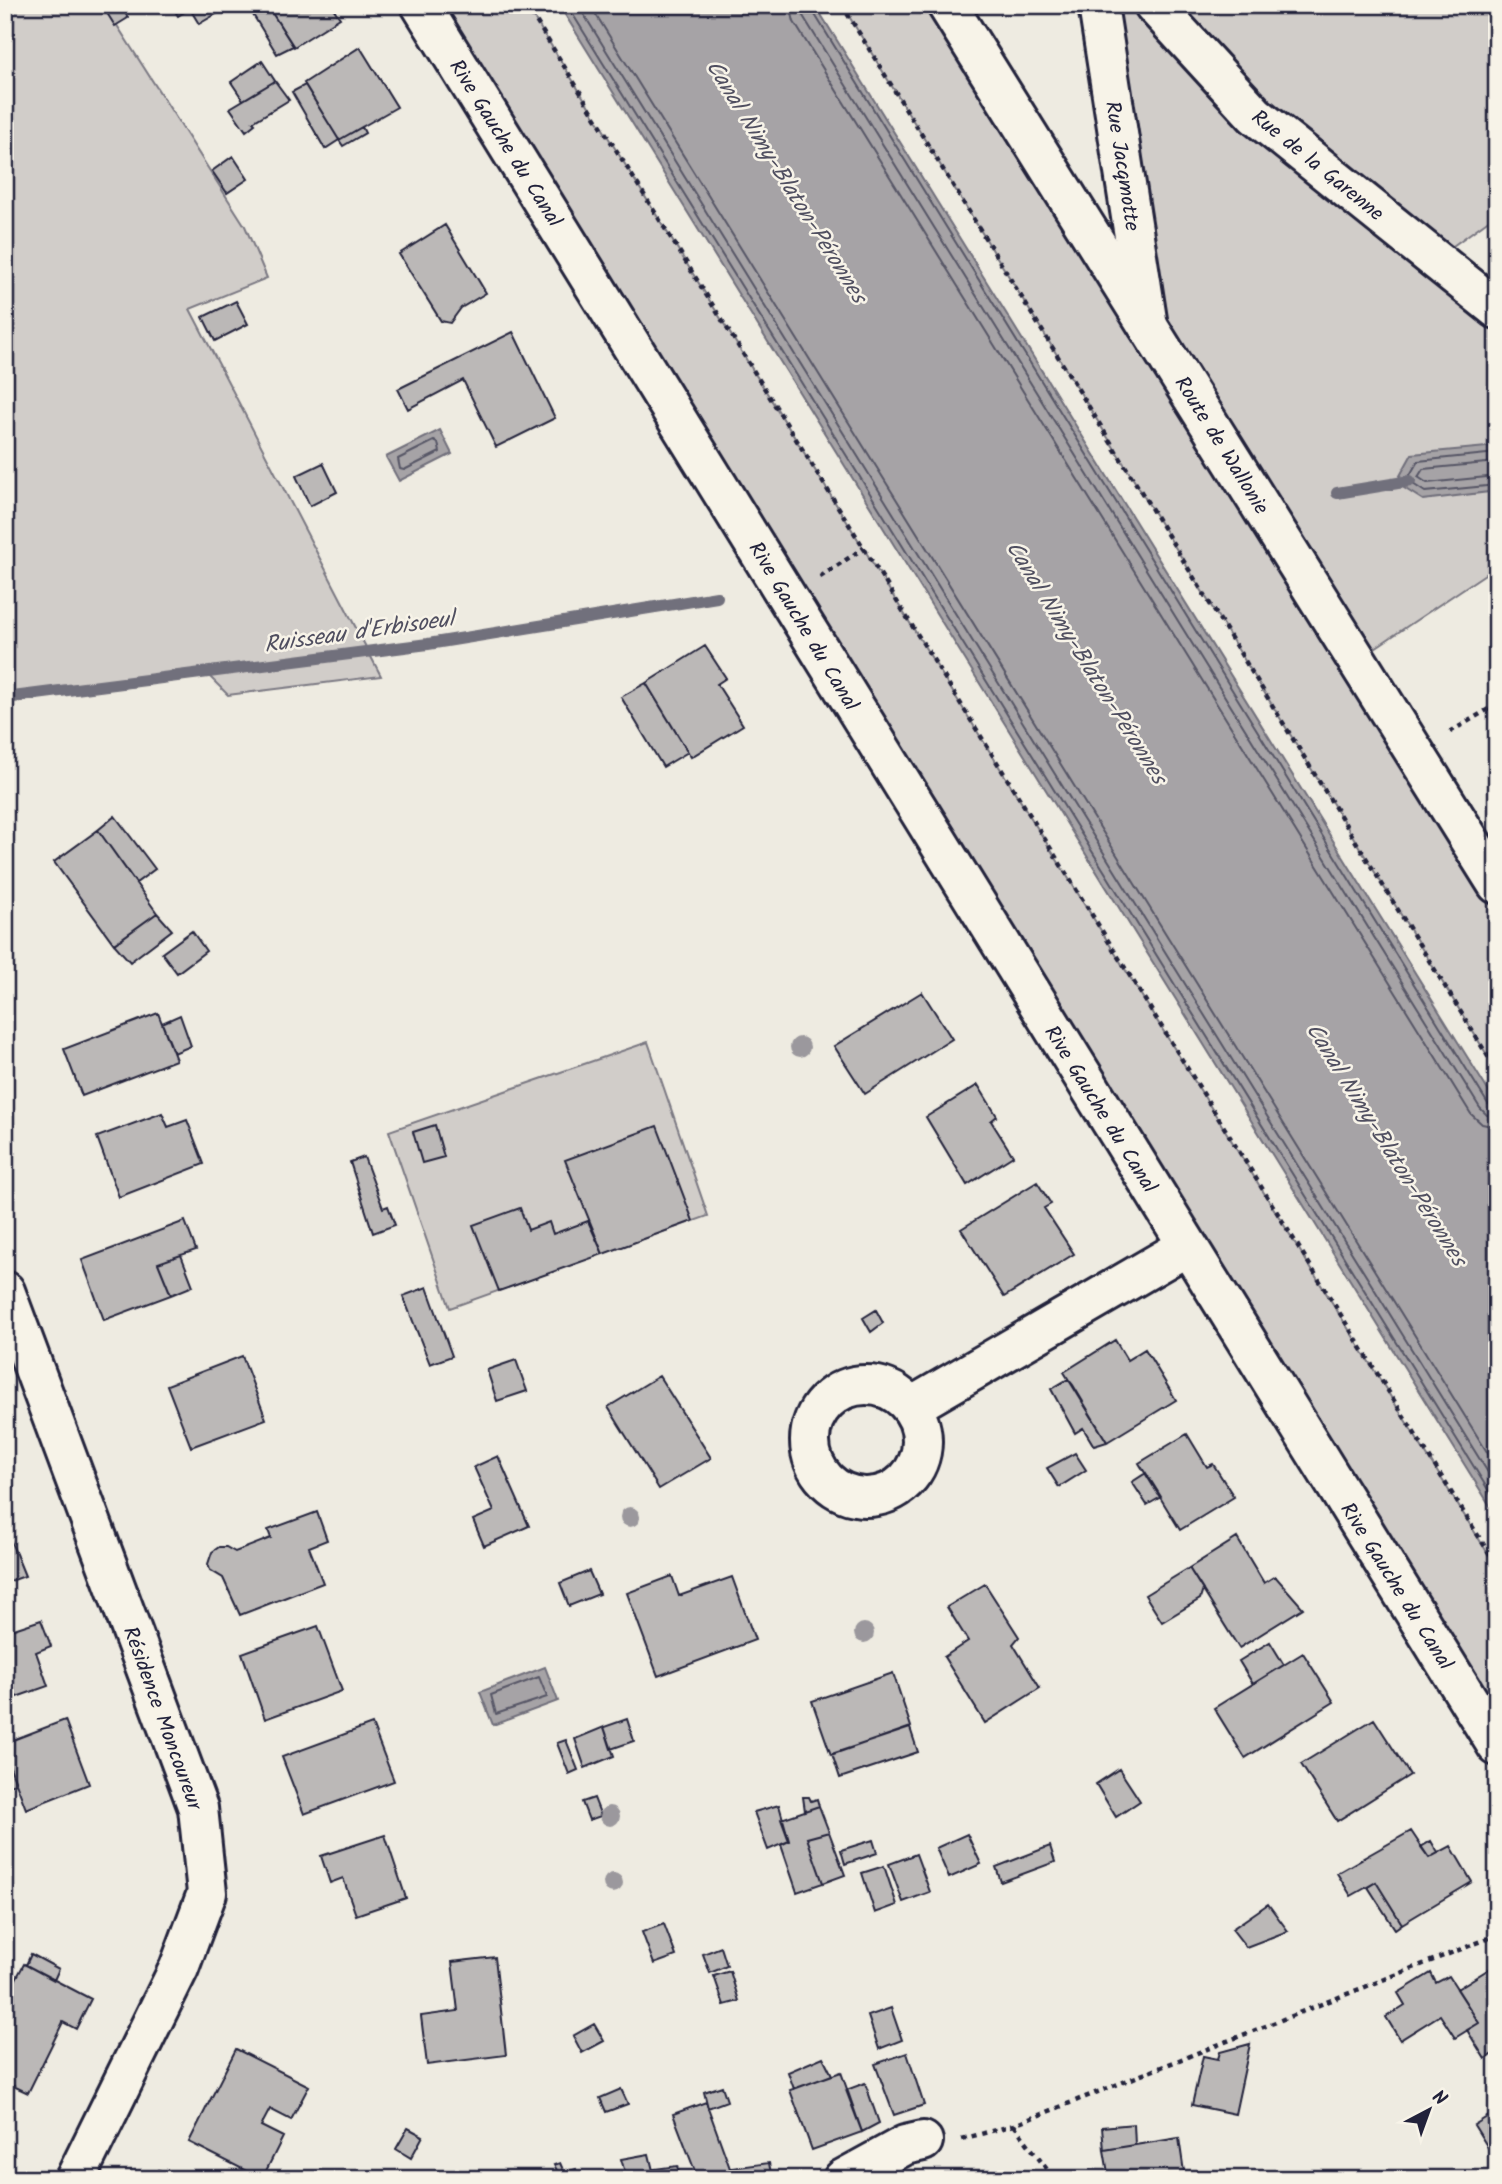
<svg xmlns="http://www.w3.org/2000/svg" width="1502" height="2184" font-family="Kalam,sans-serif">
	<rect width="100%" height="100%" fill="#eeebe1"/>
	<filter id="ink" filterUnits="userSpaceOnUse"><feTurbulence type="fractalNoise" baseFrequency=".0143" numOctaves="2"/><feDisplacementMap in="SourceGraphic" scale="14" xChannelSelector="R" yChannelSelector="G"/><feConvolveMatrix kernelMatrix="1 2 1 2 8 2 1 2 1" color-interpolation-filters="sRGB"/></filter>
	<g filter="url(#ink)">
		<path fill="#d1cdc9" stroke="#7a7882" stroke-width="2" d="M5,5H104L245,226L267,278L190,309L381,676L228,695L206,673L5,698Z
			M421,5H526L1497,1568V1746Z
			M842,5H947L1147,325L1102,5H1497V214L1435,259L1497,309V566L1357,660L1497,884V1071Z
			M648,1042L708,1216L450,1308L389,1131Z"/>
		<path fill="#a6a3a6" stroke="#716f7b" stroke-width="2" d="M559,5H815L1497,1105V1517Z
			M440,430L452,454L399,481L386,457Z
			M1497,446V491L1423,500L1396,483L1412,454Z
			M545,1667L558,1701L493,1725L480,1692Z"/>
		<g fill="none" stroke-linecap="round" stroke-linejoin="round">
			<path stroke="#575666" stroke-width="2" d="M567,5L1497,1504
				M578,5L1497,1487
				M590,5L1497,1468
				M790,5L794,22L1471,1114L1482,1124L1497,1127
				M800,5L803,16L1480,1108L1487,1115L1497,1116
				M809,5L1488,1104L1497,1107
				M434,441L438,443L440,452L404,470L400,469L398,459Z
				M1497,453L1418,461L1407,480L1425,492L1497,485
				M1497,462L1423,469L1418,477L1427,483L1497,476
				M539,1677L547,1697L496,1714L491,1695Z"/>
			<path stroke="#716f7b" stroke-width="12" d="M1337,493L1410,481
				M5,698L428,644L717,597"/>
		</g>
		<path fill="#bbb8b7" stroke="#22223b" stroke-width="2" d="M102,5H121L128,18L115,26Z
			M171,5H196L178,16Z
			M196,5H227L228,7L199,24L190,9Z
			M247,5H267L293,46L277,54Z
			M267,5H331L340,18L294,47Z
			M360,47L397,107L339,140L304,83Z
			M262,61L275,81L243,100L231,82Z
			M275,81L289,100L253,122L255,124L246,131L230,108Z
			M305,85L339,140L325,149L292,92Z
			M362,127L365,133L343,146L339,140Z
			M233,156L248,179L227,193L212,171Z
			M445,225L486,293L461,308L450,323L441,321L399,254Z
			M236,301L248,324L215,341L203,317Z
			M513,332L555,418L496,447L463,380L408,409L398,389Z
			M323,463L337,492L310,506L296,476Z
			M705,646L726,678L717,684L743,725L691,757L646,683Z
			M646,683L688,752L663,767L621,697Z
			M115,816L155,869L136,883L98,830Z
			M98,830L157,913L114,944L54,862Z
			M157,913L172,930L130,962L114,944Z
			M192,931L206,951L177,973L162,953Z
			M922,992L952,1039L865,1094L834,1046Z
			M158,1013L176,1060L82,1096L64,1049Z
			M180,1015L191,1046L174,1053L162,1023Z
			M978,1085L997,1116L991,1121L1013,1156L967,1185L926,1117Z
			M162,1113L168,1127L187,1120L204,1164L119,1197L97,1137Z
			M435,1125L444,1157L422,1163L413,1132Z
			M657,1126L693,1221L603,1254L565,1160Z
			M364,1157L383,1208L388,1206L395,1225L373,1233L350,1162Z
			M1037,1182L1051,1204L1044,1208L1074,1254L1004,1297L961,1229Z
			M520,1208L528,1230L549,1222L553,1234L588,1221L603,1254L499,1291L473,1225Z
			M185,1221L196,1250L158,1263L171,1295L104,1320L82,1260Z
			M181,1255L193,1286L171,1295L158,1263Z
			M427,1287L452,1356L430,1364L403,1296Z
			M876,1310L883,1323L871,1332L863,1318Z
			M1115,1340L1127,1360L1145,1349L1176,1400L1107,1442L1064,1372Z
			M242,1356L266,1419L191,1447L167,1385Z
			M516,1360L527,1391L497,1401L487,1370Z
			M659,1376L711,1458L659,1489L608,1407Z
			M1068,1379L1073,1385L1107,1442L1094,1446L1083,1428L1075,1433L1051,1389Z
			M1187,1434L1207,1467L1213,1464L1234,1497L1180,1530L1139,1463Z
			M1075,1453L1086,1470L1059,1487L1047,1468Z
			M498,1456L529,1526L484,1546L473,1520L494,1511L474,1467Z
			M1146,1473L1161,1497L1147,1505L1132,1482Z
			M317,1512L327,1540L309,1547L323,1583L240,1615L223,1578L210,1570L208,1564L212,1552L219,1547H226L235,1552L271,1538L268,1530Z
			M5,1527L25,1576L5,1583Z
			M1237,1538L1264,1583L1275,1576L1303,1608L1239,1648L1189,1568Z
			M1189,1568L1203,1590L1200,1599L1162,1622L1145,1595Z
			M589,1571L599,1594L569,1606L560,1583Z
			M672,1576L679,1596L732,1577L755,1640L658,1676L627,1593Z
			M985,1584L1019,1637L1013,1644L1040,1688L985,1723L944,1657L968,1641L947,1607Z
			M41,1620L51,1646L36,1652L48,1686L5,1701V1632Z
			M318,1626L342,1691L265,1719L242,1653Z
			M1270,1642L1284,1665L1253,1684L1239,1661Z
			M1303,1653L1334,1702L1245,1758L1214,1708Z
			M893,1673L911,1727L831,1755L812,1701Z
			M627,1719L634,1741L611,1749L604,1727Z
			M1374,1719L1410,1775L1337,1821L1301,1764Z
			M65,1720L89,1784L26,1809L5,1754V1743Z
			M372,1724L394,1781L304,1814L282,1757Z
			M604,1727L614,1756L585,1768L575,1739Z
			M910,1728L918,1752L840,1778L832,1754Z
			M566,1740L578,1770L569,1774L557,1743Z
			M5,1754L16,1783L5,1786Z
			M1119,1769L1140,1801L1116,1817L1096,1784Z
			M803,1797H809L811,1801L817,1799L819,1806L805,1811Z
			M594,1798L601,1816L589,1820L582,1802Z
			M779,1805L789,1841L768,1850L754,1812Z
			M819,1806L829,1832L807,1838L823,1883L797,1892L781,1845L789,1841L781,1819Z
			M1411,1831L1429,1858L1451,1846L1472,1882L1402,1924L1376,1882L1351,1896L1337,1873Z
			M829,1832L845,1875L823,1883L807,1838Z
			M967,1834L981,1864L949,1878L936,1848Z
			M385,1835L406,1898L356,1915L343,1878L330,1883L321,1856Z
			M873,1840L877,1853L845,1864L841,1850Z
			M1431,1841L1438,1853L1429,1858L1421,1847Z
			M1050,1846L1055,1862L1001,1882L996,1867Z
			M916,1854L930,1892L903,1902L889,1864Z
			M884,1866L897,1905L875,1913L862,1873Z
			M1376,1882L1402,1924L1395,1929L1368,1887Z
			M1268,1904L1288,1931L1246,1947L1232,1929Z
			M664,1924L676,1956L654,1964L642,1932Z
			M721,1947L727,1966L710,1973L703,1954Z
			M31,1954L59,1969L54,1980L26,1965Z
			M495,1957L506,2055L427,2065L421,2016L458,2011L452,1962Z
			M24,1964L91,1999L76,2029L63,2022L28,2093L5,2082V1999Z
			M1497,1964V2051L1485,2059L1467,2030L1479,2023L1457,1989Z
			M730,1971L739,2001L724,2005L714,1976Z
			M1431,1973L1436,1983L1449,1976L1479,2023L1455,2038L1440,2015L1400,2040L1386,2017L1405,2005L1398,1993Z
			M891,2008L902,2040L879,2049L868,2016Z
			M594,2024L604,2041L582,2053L573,2036Z
			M1250,2044L1235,2114L1192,2105L1203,2056L1218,2059L1220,2052Z
			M236,2049L309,2086L291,2120L270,2109L261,2126L283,2137L262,2179L189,2142Z
			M907,2053L924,2105L894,2115L875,2064Z
			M823,2057L832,2075L794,2089L788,2072Z
			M841,2072L862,2132L812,2150L790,2090Z
			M865,2083L879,2123L862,2132L846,2090Z
			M722,2086L727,2101L708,2108L704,2092Z
			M621,2089L628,2104L606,2112L600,2098Z
			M706,2102L732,2174L698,2179L673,2114Z
			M1497,2111V2162L1474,2125Z
			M1134,2124L1135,2145L1104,2150L1102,2127Z
			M408,2128L423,2136L411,2158L396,2149Z
			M1179,2138L1185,2179H1109L1104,2150Z
			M649,2154L655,2179H627L621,2159Z
			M560,2163L564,2172L559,2174L554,2165Z
			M769,2163L772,2179H733L731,2168Z
			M677,2166L681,2179H655L654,2169Z
			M576,2169L579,2179H560L559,2174Z
			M159,2170L176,2179H154Z
			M732,2174L733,2179H706Z"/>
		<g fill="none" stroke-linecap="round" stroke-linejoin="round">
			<defs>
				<path id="minor" d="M421,5L1497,1746
					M1098,5L1148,326
					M1154,5L1255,115L1497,309
					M5,1291L198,1808L207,1893L179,1968L75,2179
					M810 1441a56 56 0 1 1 112 0a56 56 0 1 1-112 0Z
					M911,1407L1186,1247
					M843,2179L905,2145L923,2141"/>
				<path id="major" d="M947,5L1497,884"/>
			</defs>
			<use href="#minor" stroke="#22223b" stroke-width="44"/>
			<use href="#major" stroke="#22223b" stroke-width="44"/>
			<path stroke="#22223b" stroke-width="4.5" stroke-dasharray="5 5" stroke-linecap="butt" d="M526,5L1497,1566
				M842,5L1497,1071
				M820,577L864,548
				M1450,732L1497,704
				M1014,2125L1054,2179
				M962,2139L1014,2125L1497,1935"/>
			<use href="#minor" stroke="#f7f3e8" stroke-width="38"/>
			<use href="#major" stroke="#f7f3e8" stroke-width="38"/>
		</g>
		<g fill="#9b989d">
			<circle cx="800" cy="1047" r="10"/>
			<circle cx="630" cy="1517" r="10"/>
			<circle cx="864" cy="1633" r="10"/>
			<circle cx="610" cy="1816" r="10"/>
			<circle cx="613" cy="1883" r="10"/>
		</g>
	</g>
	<g text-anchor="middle" stroke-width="5" stroke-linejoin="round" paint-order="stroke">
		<g font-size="21" fill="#22223b" stroke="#f7f3e8">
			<text transform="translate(506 143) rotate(58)" y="7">Rive Gauche du Canal</text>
			<text transform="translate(1318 165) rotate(39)" y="7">Rue de la Garenne</text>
			<text transform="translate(1123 166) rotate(81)" y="7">Rue Jacqmotte</text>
			<text transform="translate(1222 445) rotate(58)" y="7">Route de Wallonie</text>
			<text transform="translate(804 626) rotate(59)" y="7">Rive Gauche du Canal</text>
			<text transform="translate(1101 1109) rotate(58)" y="7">Rive Gauche du Canal</text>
			<text transform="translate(1397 1586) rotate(58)" y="7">Rive Gauche du Canal</text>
			<text transform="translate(163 1718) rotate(70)" y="7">Résidence Moncoureur</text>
		</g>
		<g font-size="23" font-style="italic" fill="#504f60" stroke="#f7f3e8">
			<text transform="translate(787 181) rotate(58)" y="8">Canal Nimy-Blaton-Péronnes</text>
			<text transform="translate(359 631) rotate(-8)" y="8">Ruisseau d'Erbisoeul</text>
			<text transform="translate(1087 662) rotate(58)" y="8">Canal Nimy-Blaton-Péronnes</text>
			<text transform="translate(1387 1144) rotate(58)" y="8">Canal Nimy-Blaton-Péronnes</text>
		</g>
	</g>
	<rect width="1502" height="2184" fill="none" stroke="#f7f3e8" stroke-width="28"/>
	<rect x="14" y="14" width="1474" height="2156" fill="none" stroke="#22223b" stroke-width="2.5" filter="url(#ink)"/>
	<g transform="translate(1429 2110) rotate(41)" stroke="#f7f3e8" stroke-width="5" paint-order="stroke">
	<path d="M0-5L12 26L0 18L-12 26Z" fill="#22223b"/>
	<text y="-10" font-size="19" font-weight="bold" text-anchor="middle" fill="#22223b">N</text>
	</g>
</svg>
